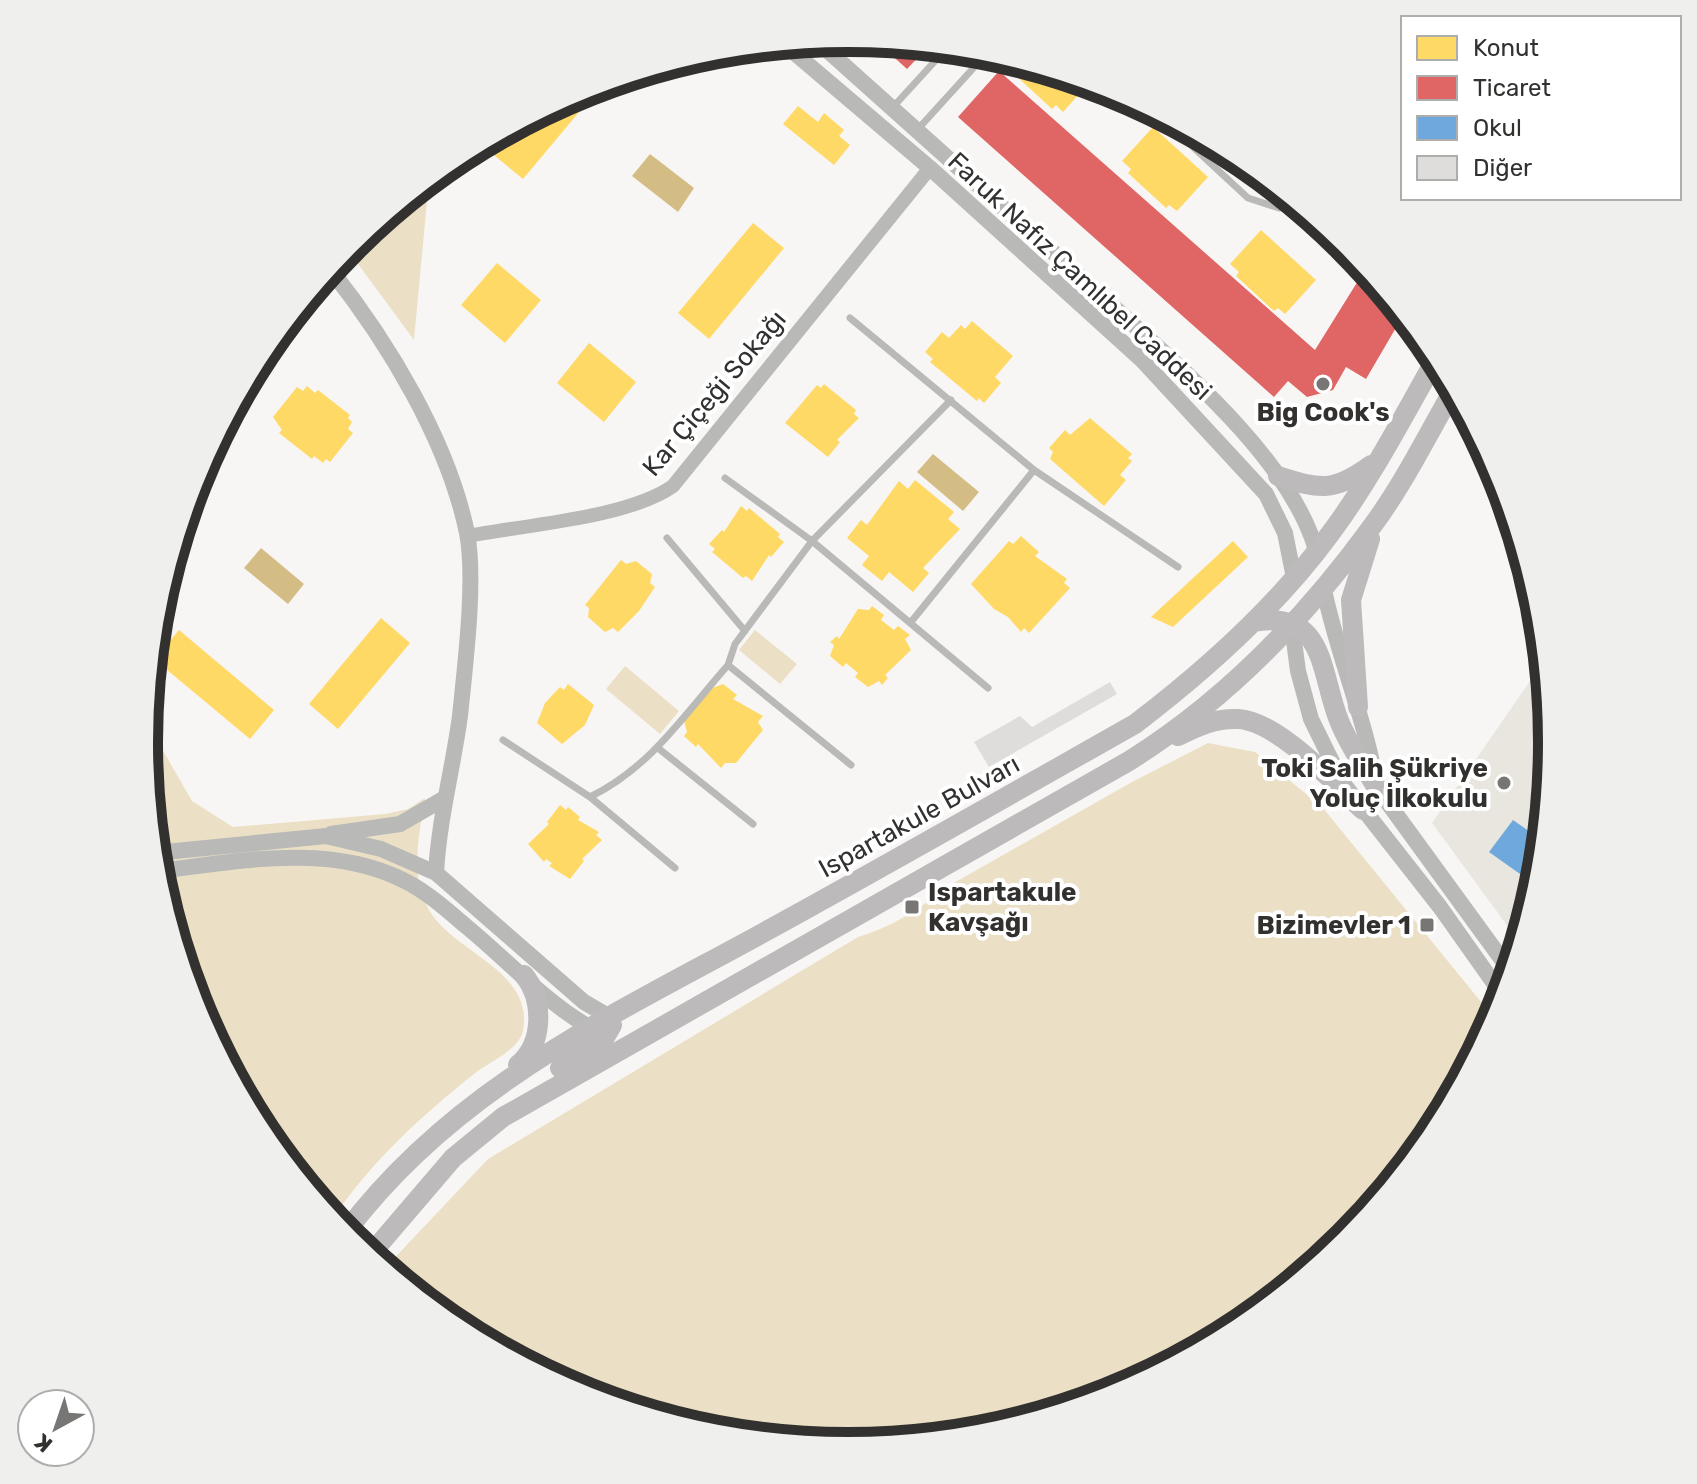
<svg xmlns="http://www.w3.org/2000/svg" width="1697" height="1484" font-family="Rubik,sans-serif">
	<rect width="100%" height="100%" fill="#f8f6f4"/>
	<path fill="#e9e6e0" d="M1541,665L1545,667L1552,742L1539,880L1520,943L1432,823Z"/>
	<path fill="#ebe0c5" d="M429,180L414,340L347,249Z
		M318,284L321,286L306,311L278,332Z
		M755,630L797,664L780,684L739,650Z
		M625,666L679,711L660,734L606,689Z
		M146,721L192,801L233,827L385,814L408,809L425,798C419,836 408,881 433,916C460,954 534,973 523,1031C518,1051 489,1062 474,1074C420,1117 372,1161 333,1218L263,1133L198,1011L158,879L145,742Z
		M1208,743L1255,752L1323,808L1495,1019L1434,1133L1346,1240L1239,1328L1117,1393L985,1433L848,1446L711,1432L579,1392L457,1327L385,1268L488,1159L858,937C891,927 919,910 945,888L1132,782Z"/>
	<path fill="#d4bd85" d="M650,154L694,188L678,212L632,176Z
		M933,454L979,492L963,511L917,472Z
		M261,548L304,584L288,604L244,568Z"/>
	<path fill="#ffd966" d="M1011,59L1089,83L1063,112L1056,105L1052,109L1014,74L1017,70L1008,62Z
		M580,91L590,99L523,179L484,147L490,139Z
		M798,106L818,122L824,113L844,130L839,136L850,145L834,165L783,124Z
		M1153,127L1208,177L1177,211L1169,205L1166,208L1128,173L1131,169L1122,161Z
		M753,223L784,248L709,339L678,313Z
		M1261,230L1316,280L1285,314L1278,308L1274,311L1236,276L1239,272L1230,264Z
		M497,263L541,300L505,343L461,305Z
		M972,321L1013,356L995,377L1001,383L984,403L979,398L977,401L930,362L933,359L925,352L942,332L949,338L961,325L965,329Z
		M589,343L636,382L604,422L557,383Z
		M824,384L856,410L854,414L859,418L837,440L840,442L828,457L785,423L817,385L821,388Z
		M307,386L315,393L318,390L350,415L348,418L352,422L348,429L353,433L330,462L326,459L323,463L314,456L312,459L279,433L282,430L273,417L297,387L303,391Z
		M1090,418L1132,454L1128,458L1132,461L1120,475L1126,480L1104,506L1050,459L1053,452L1049,448L1065,430L1070,435Z
		M199,471L209,480L189,504L198,472Z
		M915,480L954,512L948,519L960,529L923,568L929,573L913,592L889,572L882,581L862,565L869,556L847,538L861,520L867,525L899,481L908,489Z
		M741,506L747,511L749,508L780,534L778,537L784,542L771,557L769,555L752,581L746,576L743,578L712,552L715,549L709,544L722,530L724,532Z
		M1021,536L1039,552L1035,556L1067,579L1064,583L1070,588L1029,633L1024,628L1021,632L1008,617L994,609L971,584L1009,541L1013,544Z
		M1233,541L1248,557L1173,627L1151,617Z
		M621,560L626,564L636,561L652,574L650,583L655,587L639,611L618,632L613,628L605,632L588,617L589,608L585,605Z
		M872,606L884,615L881,620L894,630L898,626L910,635L905,639L911,650L885,675L888,678L882,685L879,681L868,687L855,677L858,673L846,663L843,667L830,656L834,645L830,642L837,636L839,639L858,609L869,610Z
		M381,618L410,643L338,729L309,704Z
		M179,630L274,710L250,739L154,659Z
		M568,684L594,705L585,725L562,744L537,723L545,703L560,687L564,690Z
		M723,684L737,695L733,699L763,716L758,722L763,730L736,763H725L721,768L698,744L696,747L684,736L687,732L684,721L712,688Z
		M560,805L566,810L568,807L580,817L578,820L599,832L596,835L602,840L582,859L584,861L570,879L549,866L552,863L546,859L544,862L528,844L549,824L547,822Z"/>
	<path fill="#e06666" d="M876,41L929,46L907,69Z
		M999,71L1315,350L1366,268L1404,314L1366,379L1346,367L1333,390L1307,397L1288,381L1274,397L958,117Z"/>
	<path fill="#6fa8dc" d="M1513,820L1543,841L1537,886L1489,852Z"/>
	<path fill="#dedddb" d="M1110,682L1117,694L989,767L974,742L1020,716L1032,727Z"/>
	<g fill="none" stroke-linecap="round" stroke-linejoin="round">
		<path stroke="#b9b9b8" stroke-width="7" d="M893,107L947,48
			M1154,111L1248,198L1279,208L1294,201
			M918,129L988,52
			M850,318L1034,470L1178,567
			M725,478L812,541L988,688
			M667,538L745,631
			M911,622L1034,470
			M503,740L590,797L675,868
			M658,748L753,824
			M851,765L728,665L735,644L812,541L951,400
			M590,797C651,767 684,715 728,665"/>
		<path stroke="#b9b9b8" stroke-width="14" d="M468,536C524,525 628,518 673,486L930,168"/>
		<path stroke="#b9b9b8" stroke-width="16" d="M817,41C909,124 1002,206 1094,289C1167,357 1288,453 1316,550
			M784,44L930,168L1142,360L1266,494L1285,533L1294,578
			M330,269C388,342 448,441 467,533C476,580 465,666 460,716C453,768 439,819 436,873
			M1324,590C1338,657 1366,720 1377,788L1511,972
			M1292,626L1298,671L1311,719L1342,782L1440,907L1503,996
			M331,834L400,824L445,798
			M155,853L326,836L381,849L436,873L584,1002L608,1016
			M157,871C237,862 328,842 403,880C426,891 447,910 467,927C507,960 544,1001 589,1027"/>
		<path stroke="#bcbaba" stroke-width="20" d="M1278,476C1321,490 1334,492 1371,465
			M1253,622C1325,609 1320,671 1338,718C1347,742 1363,765 1377,788
			M1358,707L1351,600L1370,539
			M1178,736C1198,726 1215,718 1238,719C1278,721 1334,783 1363,810
			M518,1065C544,1043 544,1000 524,975
			M560,1068L604,1039L612,1025L608,1016
			M345,1233C455,1086 614,1015 770,929C892,862 1013,793 1135,724C1206,670 1277,606 1330,534C1371,479 1403,417 1437,357
			M370,1255L453,1158L503,1117L1129,761C1225,701 1307,616 1373,525C1404,483 1428,434 1454,389"/>
	</g>
	<g fill="#777674" stroke="#fff" stroke-width="3">
		<circle cx="1323" cy="384" r="8"/>
		<circle cx="1504" cy="783" r="8"/>
		<rect x="904" y="899" width="16" height="16" rx="4"/>
		<rect x="1419" y="917" width="16" height="16" rx="4"/>
	</g>
	<g text-anchor="middle" stroke-width="8" stroke-linejoin="round" paint-order="stroke">
		<g font-size="26" fill="#32312f" stroke="#fff">
			<text transform="translate(1080 276) rotate(43)" y="9">Faruk Nafız Çamlıbel Caddesi</text>
			<text transform="translate(714 393) rotate(-50)" y="9">Kar Çiçeği Sokağı</text>
			<text transform="translate(919 816) rotate(-29)" y="9">Ispartakule Bulvarı</text>
		</g>
		<g font-size="26" font-weight="bold" fill="#32312f" stroke="#fff" text-anchor="end">
			<text x="1323" y="421" text-anchor="middle">Big Cook's</text>
			<text x="1488" y="777">Toki Salih Şükriye<tspan x="1488" dy="30">Yoluç İlkokulu</tspan></text>
			<text x="928" y="901" text-anchor="start">Ispartakule<tspan x="928" dy="30">Kavşağı</tspan></text>
			<text x="1411" y="934">Bizimevler 1</text>
		</g>
	</g>
	<path d="M0 0H1697V1484H0ZM158 742a690 690 0 1 1 1380 0a690 690 0 1 1-1380 0Z" fill="#efefee" fill-rule="evenodd"/>
	<path fill="none" stroke="#32312f" stroke-width="10" d="M158 742a690 690 0 1 1 1380 0a690 690 0 1 1-1380 0Z"/>
	<rect x="1401" y="16" width="280" height="184" fill="#ffffff" stroke="#adadac" stroke-width="2"/>
	<rect x="1417" y="36" width="40" height="24" fill="#ffd966" stroke="#adadac" stroke-width="2"/>
	<text x="1473" y="56" font-size="24" fill="#32312f">Konut</text>
	<rect x="1417" y="76" width="40" height="24" fill="#e06666" stroke="#adadac" stroke-width="2"/>
	<text x="1473" y="96" font-size="24" fill="#32312f">Ticaret</text>
	<rect x="1417" y="116" width="40" height="24" fill="#6fa8dc" stroke="#adadac" stroke-width="2"/>
	<text x="1473" y="136" font-size="24" fill="#32312f">Okul</text>
	<rect x="1417" y="156" width="40" height="24" fill="#dedddb" stroke="#adadac" stroke-width="2"/>
	<text x="1473" y="176" font-size="24" fill="#32312f">Diğer</text>
	<g transform="translate(56 1428) rotate(220)"><circle r="38" fill="#ffffff" stroke="#adadac" stroke-width="2"/>
	<path d="M0-6L14 30L0 20L-14 30Z" fill="#777674"/>
	<text y="-12" font-size="22" font-weight="bold" text-anchor="middle" fill="#32312f">K</text>
	</g>
</svg>
